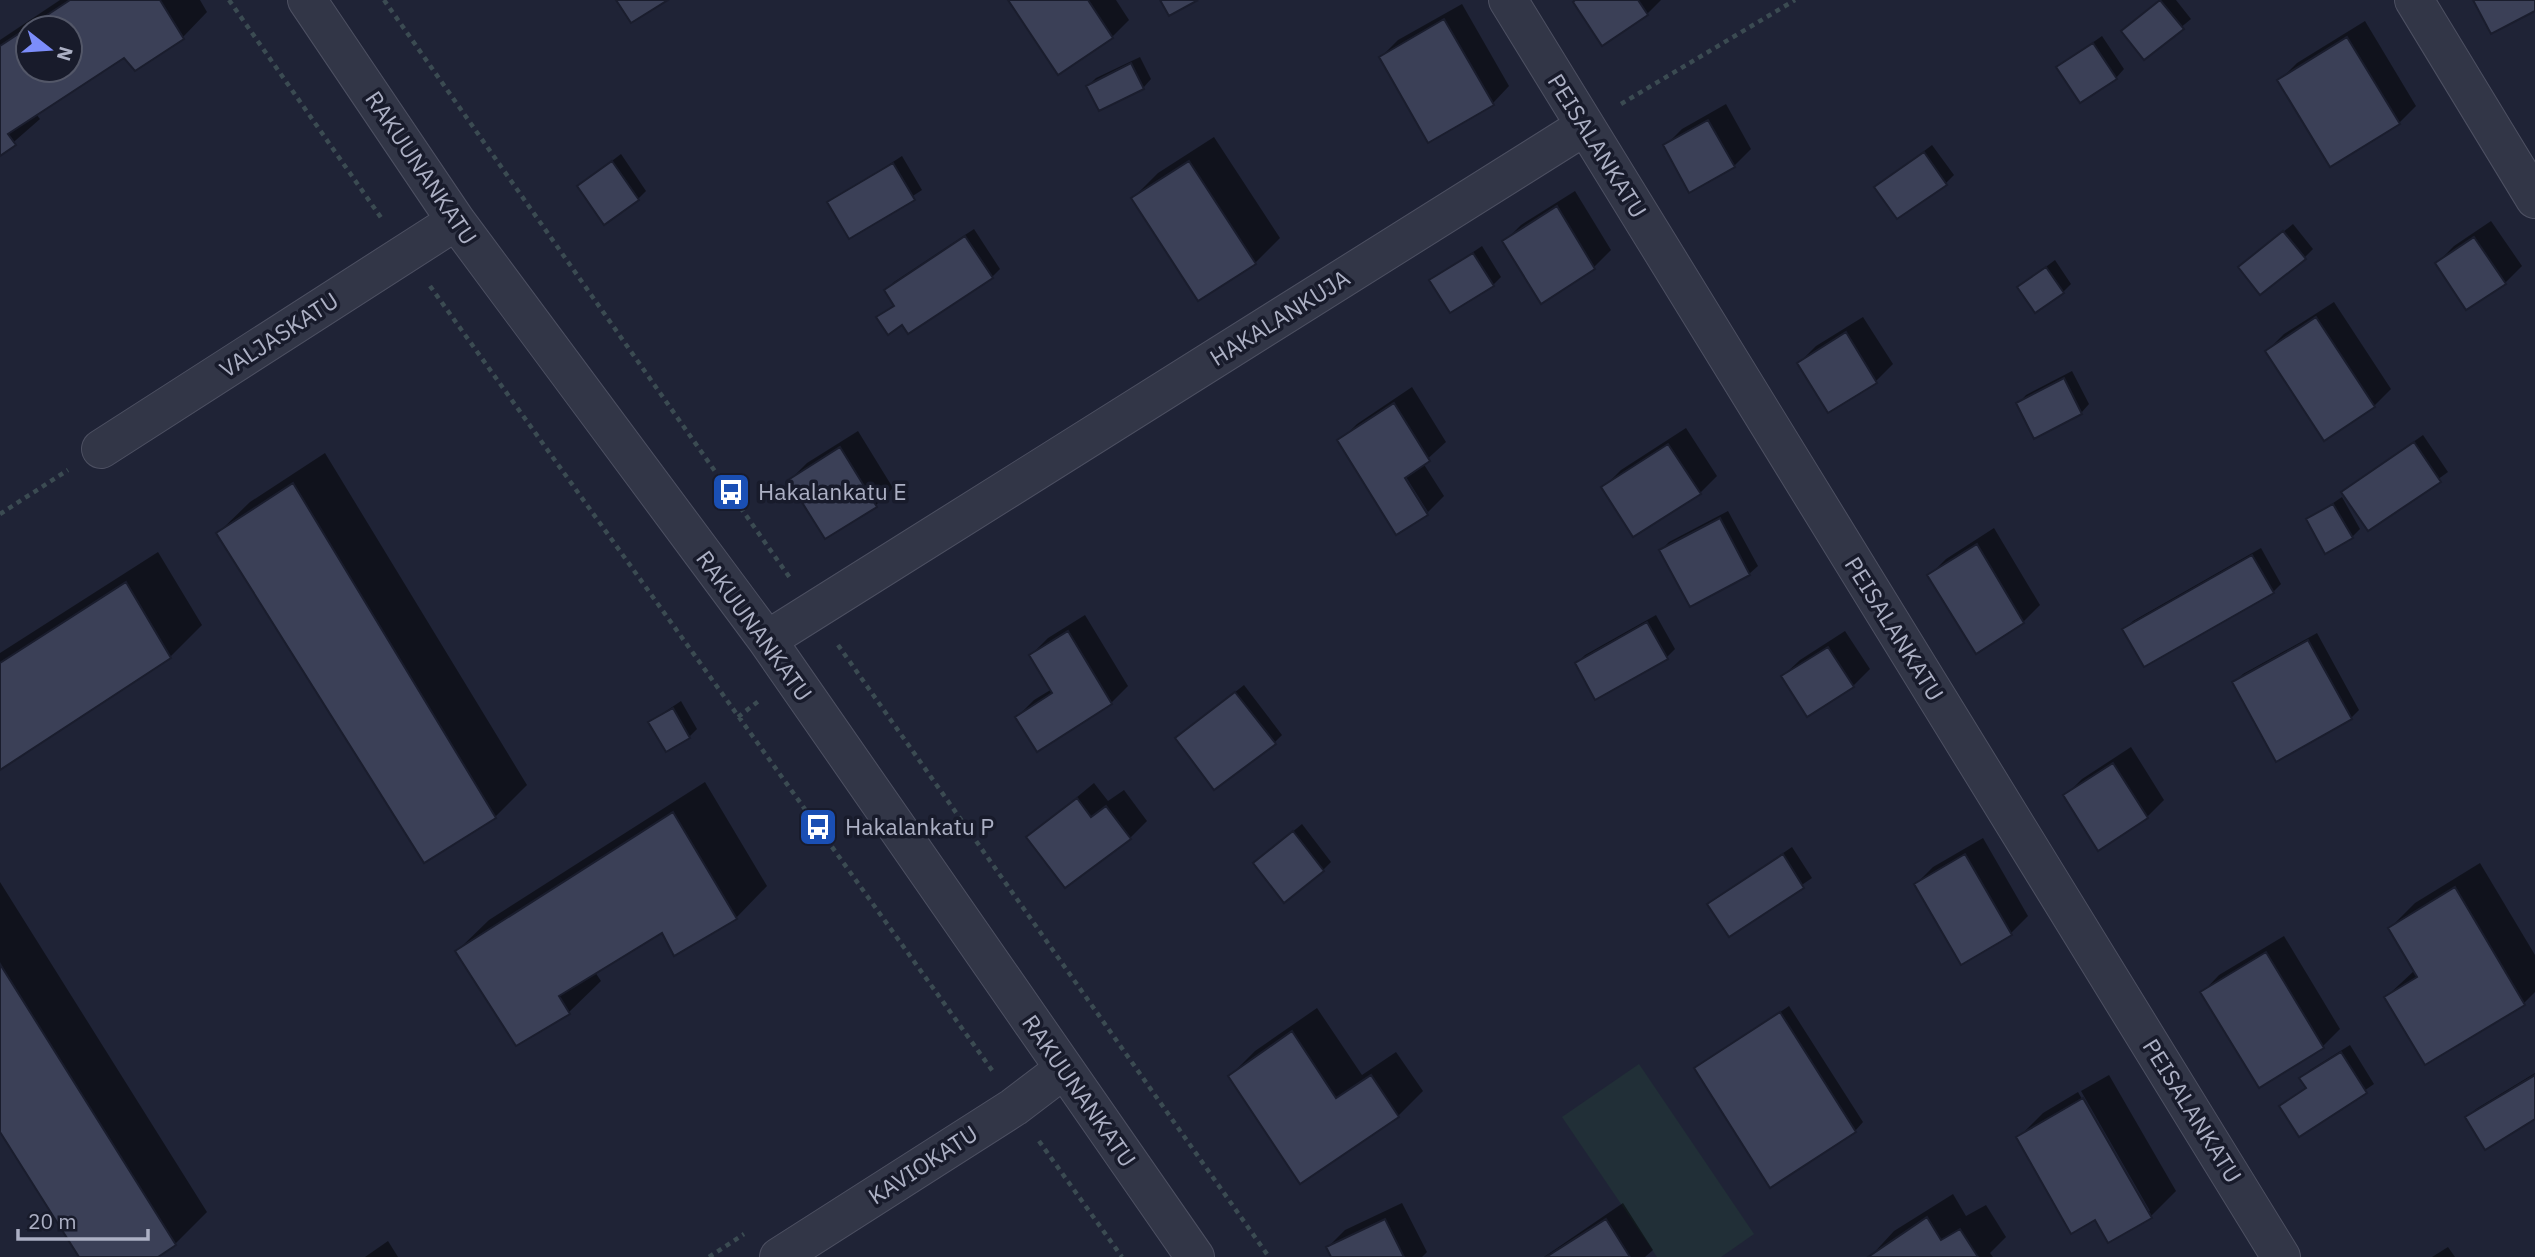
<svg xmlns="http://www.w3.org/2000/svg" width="2535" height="1257" font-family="'IBM Plex Sans',sans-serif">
	<rect width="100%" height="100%" fill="#1f2336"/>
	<path fill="#212f37" d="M1639,1064L1754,1234L1721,1257H1657L1562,1117Z"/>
	<path fill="#0007" fill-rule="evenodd" d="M60,0H200L207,12L183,37L124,56L36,114L40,119L0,154V40ZM28,28H70V70H28Z
		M1010,0H1116L1129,20L1112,37L1059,73Z
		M1577,0H1661L1647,14Z
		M2160,0H2176L2191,19L2144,58L2131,23Z
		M1462,4L1509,86L1493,103L1381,57L1398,40Z
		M2365,21L2416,106L2399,123L2280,80L2297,63Z
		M2102,36L2124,69L2116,78L2058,67Z
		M1140,57L1151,79L1143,88L1088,86L1096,78Z
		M1726,104L1751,149L1734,166L1665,146L1682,129Z
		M1214,137L1280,238L1255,263L1133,198L1158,173Z
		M1932,145L1954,175L1946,183L1877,187Z
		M621,154L646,191L638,199L579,186Z
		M902,156L922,190L850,237L830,203Z
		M1575,191L1611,250L1594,267L1541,301L1504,242L1521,225Z
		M2491,221L2522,266L2505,283L2437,263L2454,246Z
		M2293,224L2313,249L2305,257L2240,267Z
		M974,229L1000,269L992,277L878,318L895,304L886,290L894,282Z
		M1482,246L1501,277L1493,285L1432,280Z
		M2055,260L2071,284L2063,292L2019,287Z
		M2334,302L2391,389L2374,406L2267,351L2284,334Z
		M1863,317L1893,364L1876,381L1828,411L1799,363L1816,346Z
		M2072,371L2089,404L2081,413L2018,404L2026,395Z
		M1412,387L1446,442L1423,463L1444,496L1427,513L1396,533L1340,441L1357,424ZM1401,469L1428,512H1424L1398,471Z
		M1686,428L1717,476L1700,493L1604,487L1621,470Z
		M858,431L893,488L876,505L825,537L790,480L807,463Z
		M2423,435L2448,472L2369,529L2343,492Z
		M325,453L527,785L495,817L218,533L250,502Z
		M2342,497L2360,529L2352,537L2308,520Z
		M1728,511L1758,566L1749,574L1661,550L1669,542Z
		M1994,528L2040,605L2023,622L1929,576L1946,559Z
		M2261,548L2281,584L2273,592L2125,629L2133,621Z
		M158,552L202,625L170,657L0,768V653Z
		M1085,615L1128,686L1111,703L1037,749L1017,717L1034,700L1052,689L1031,655L1048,638Z
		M1656,615L1675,649L1667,657L1596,697L1577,663L1585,655Z
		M1845,631L1870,669L1853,686L1783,676L1800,660Z
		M2317,633L2359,710L2351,718L2235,682L2243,674Z
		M1244,685L1282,735L1274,743L1177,738Z
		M681,701L697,729L689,737L650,722Z
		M2131,747L2164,800L2147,817L2065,796L2082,779Z
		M705,782L767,886L736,918L663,930L595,972L601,981L569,1012L517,1044L457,951L489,920Z
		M1094,783L1108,801L1124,790L1147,821L1130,838L1029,837Z
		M1302,824L1331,862L1323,870L1255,863Z
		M1983,838L2028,916L2011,933L1961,962L1916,884L1933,867Z
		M1792,847L1812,878L1729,935L1709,904Z
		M2480,863L2535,955V992L2524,1003L2426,1063L2386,997L2415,970L2390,928L2415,903Z
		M0,882L207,1212L175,1244L155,1257H80L0,1130Z
		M2284,936L2340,1029L2323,1046L2203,992L2219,975Z
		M1789,1006L1863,1122L1855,1131L1696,1069Z
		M1317,1008L1362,1075L1396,1052L1423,1091L1398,1116L1301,1182L1230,1076L1255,1051Z
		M2350,1045L2374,1084L2300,1135L2281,1106L2307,1087L2302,1079L2310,1070Z
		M2535,1073V1117H2467L2476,1109Z
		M2109,1075L2176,1191L2151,1216L2096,1218L2018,1138L2043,1113L2078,1092L2146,1211H2150L2081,1091Z
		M1953,1194L1966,1216L1986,1205L2006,1237L1990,1253L1993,1257H1870L1894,1231Z
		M1402,1203L1427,1252L1422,1257H1333L1328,1247L1345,1230Z
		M1623,1203L1653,1250L1645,1257H1544Z
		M388,1241L398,1257H365Z
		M2448,1247L2455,1257H2432Z"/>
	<path fill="#3b4057" stroke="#1a1d2d" stroke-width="2" fill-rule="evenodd" d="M70,0H160L184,39L135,71L124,58L8,134L16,145L0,156V46ZM28,28H70V70H28Z
		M616,0H668L631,23Z
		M1008,0H1088L1113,38L1058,75Z
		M1160,0H1198L1169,16Z
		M1575,0H1638L1648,15L1602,46L1573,2Z
		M2160,0L2184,29L2144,60L2121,31Z
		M2473,0H2535V11L2491,34Z
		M1444,19L1494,105L1428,143L1379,57Z
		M2347,37L2400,124L2330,167L2277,80Z
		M2093,43L2117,79L2080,103L2056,67Z
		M1131,63L1144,89L1099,111L1086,86Z
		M1708,120L1735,167L1689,193L1663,145Z
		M1924,152L1947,185L1897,219L1874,187Z
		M612,161L639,200L604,225L577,186Z
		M1189,161L1256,264L1198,301L1131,198Z
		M893,163L915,200L849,239L827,202Z
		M1557,206L1595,269L1541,304L1502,241Z
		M2283,231L2306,259L2260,295L2238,267Z
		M965,236L993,278L908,334L902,325L888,335L876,317L894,306L884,290Z
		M2474,237L2506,284L2466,310L2435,263Z
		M1473,253L1494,286L1450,313L1429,280Z
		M2046,267L2064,293L2035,313L2017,287Z
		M2316,317L2375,407L2324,441L2265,351Z
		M1846,332L1877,383L1828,413L1797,363Z
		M2064,378L2082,414L2034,439L2016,403Z
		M1394,403L1430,461L1405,478L1428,515L1396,535L1337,440Z
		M2414,442L2441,482L2368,531L2341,492Z
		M1668,444L1701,494L1633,537L1601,487Z
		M840,447L877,507L825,539L788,480Z
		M293,483L496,818L424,863L216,533Z
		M2333,504L2353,538L2325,554L2306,519Z
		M1720,518L1750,575L1690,607L1659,550Z
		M1977,544L2024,623L1976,654L1927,575Z
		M2252,555L2274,593L2144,667L2122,629Z
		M126,582L171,658L0,770V663Z
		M1647,622L1668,659L1595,700L1575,663Z
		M1068,631L1112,704L1037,752L1015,717L1052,693L1029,655Z
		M2308,640L2352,719L2276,762L2232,682Z
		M1828,647L1854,687L1807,717L1781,676Z
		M1235,692L1276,744L1214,790L1175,738Z
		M673,708L690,738L666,752L648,722Z
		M2113,763L2148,818L2098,851L2063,795Z
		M1077,798L1091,817L1106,806L1131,839L1065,888L1026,837Z
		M673,812L737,919L674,956L662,933L559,996L570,1014L516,1046L455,951Z
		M1293,831L1324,871L1284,903L1253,863Z
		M1783,854L1804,888L1729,937L1707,904Z
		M1965,854L2012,935L1961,965L1914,884Z
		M2455,887L2525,1005L2425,1065L2384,997L2417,977L2388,928Z
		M2266,952L2324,1048L2259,1088L2200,992Z
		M0,964L176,1245L158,1257H79L0,1132Z
		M1780,1012L1856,1132L1770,1188L1694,1068Z
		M1292,1031L1336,1098L1371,1075L1399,1117L1300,1184L1228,1076Z
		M2341,1052L2367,1093L2299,1137L2279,1106L2306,1088L2299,1078Z
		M2535,1075V1119L2485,1150L2465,1117Z
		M2083,1098L2152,1218L2108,1243L2095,1220L2071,1234L2016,1137Z
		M1927,1217L1941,1240L1960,1229L1978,1257H1868Z
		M1385,1219L1404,1257H1331L1326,1247Z
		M1606,1219L1630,1257H1546Z"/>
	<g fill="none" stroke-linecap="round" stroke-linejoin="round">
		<defs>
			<path id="minor" d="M307,0L456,221L767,640L1195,1257
				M1508,0L2281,1257
				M2414,0L2535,199
				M101,449L456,221
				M767,640L1585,126
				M779,1257L1014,1107L1064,1069"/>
		</defs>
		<use href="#minor" stroke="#4d5062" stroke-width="40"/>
		<path stroke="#3b4b52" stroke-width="4.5" stroke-dasharray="5 5" stroke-linecap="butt" d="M229,0L382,219
			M384,0L790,578
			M1621,104L1795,0
			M430,286L994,1073
			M0,514L68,470
			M838,645L1269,1257
			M738,717L760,700
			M1039,1141L1122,1257
			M709,1257L744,1234"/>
		<use href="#minor" stroke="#323647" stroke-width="38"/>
	</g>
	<defs>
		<symbol id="bus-square" viewBox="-11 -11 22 22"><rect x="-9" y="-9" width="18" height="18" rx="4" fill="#1a4fb4" stroke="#181b2b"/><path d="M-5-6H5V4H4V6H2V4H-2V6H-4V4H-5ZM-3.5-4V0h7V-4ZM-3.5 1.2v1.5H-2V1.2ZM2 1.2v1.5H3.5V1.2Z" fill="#fff"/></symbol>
	</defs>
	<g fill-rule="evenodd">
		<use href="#bus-square" x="709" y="470" width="44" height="44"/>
		<use href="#bus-square" x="796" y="805" width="44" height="44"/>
	</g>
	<g text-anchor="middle" stroke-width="7" stroke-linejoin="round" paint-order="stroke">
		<g font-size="23" fill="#acb0c4" stroke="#181b2b">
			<text transform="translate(1597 146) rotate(58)" y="8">PEISALANKATU</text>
			<text transform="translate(421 168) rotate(56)" y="8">RAKUUNANKATU</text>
			<text transform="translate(1280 318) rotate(-32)" y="8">HAKALANKUJA</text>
			<text transform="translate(279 335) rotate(-33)" y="8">VALJASKATU</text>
			<text transform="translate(754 626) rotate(54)" y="8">RAKUUNANKATU</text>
			<text transform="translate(1894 629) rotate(58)" y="8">PEISALANKATU</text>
			<text transform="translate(1079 1091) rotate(55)" y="8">RAKUUNANKATU</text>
			<text transform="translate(2192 1111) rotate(58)" y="8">PEISALANKATU</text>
			<text transform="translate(923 1165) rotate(-33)" y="8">KAVIOKATU</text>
		</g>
		<g font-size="23" fill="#acb0c4" stroke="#181b2b" text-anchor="start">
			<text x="758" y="500">Hakalankatu E</text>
			<text x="845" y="835">Hakalankatu P</text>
		</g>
	</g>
	<g transform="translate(49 49) rotate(107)"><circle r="33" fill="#181b2b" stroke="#535768" stroke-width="2"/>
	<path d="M0-5L12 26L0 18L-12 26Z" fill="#7c8dfa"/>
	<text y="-10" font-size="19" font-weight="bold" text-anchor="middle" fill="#acb0c4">N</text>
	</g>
	<path d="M18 1229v10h130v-10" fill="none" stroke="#acb0c4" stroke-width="3.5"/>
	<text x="28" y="1229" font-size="21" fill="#acb0c4" stroke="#181b2b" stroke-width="5" paint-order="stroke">20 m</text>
</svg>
